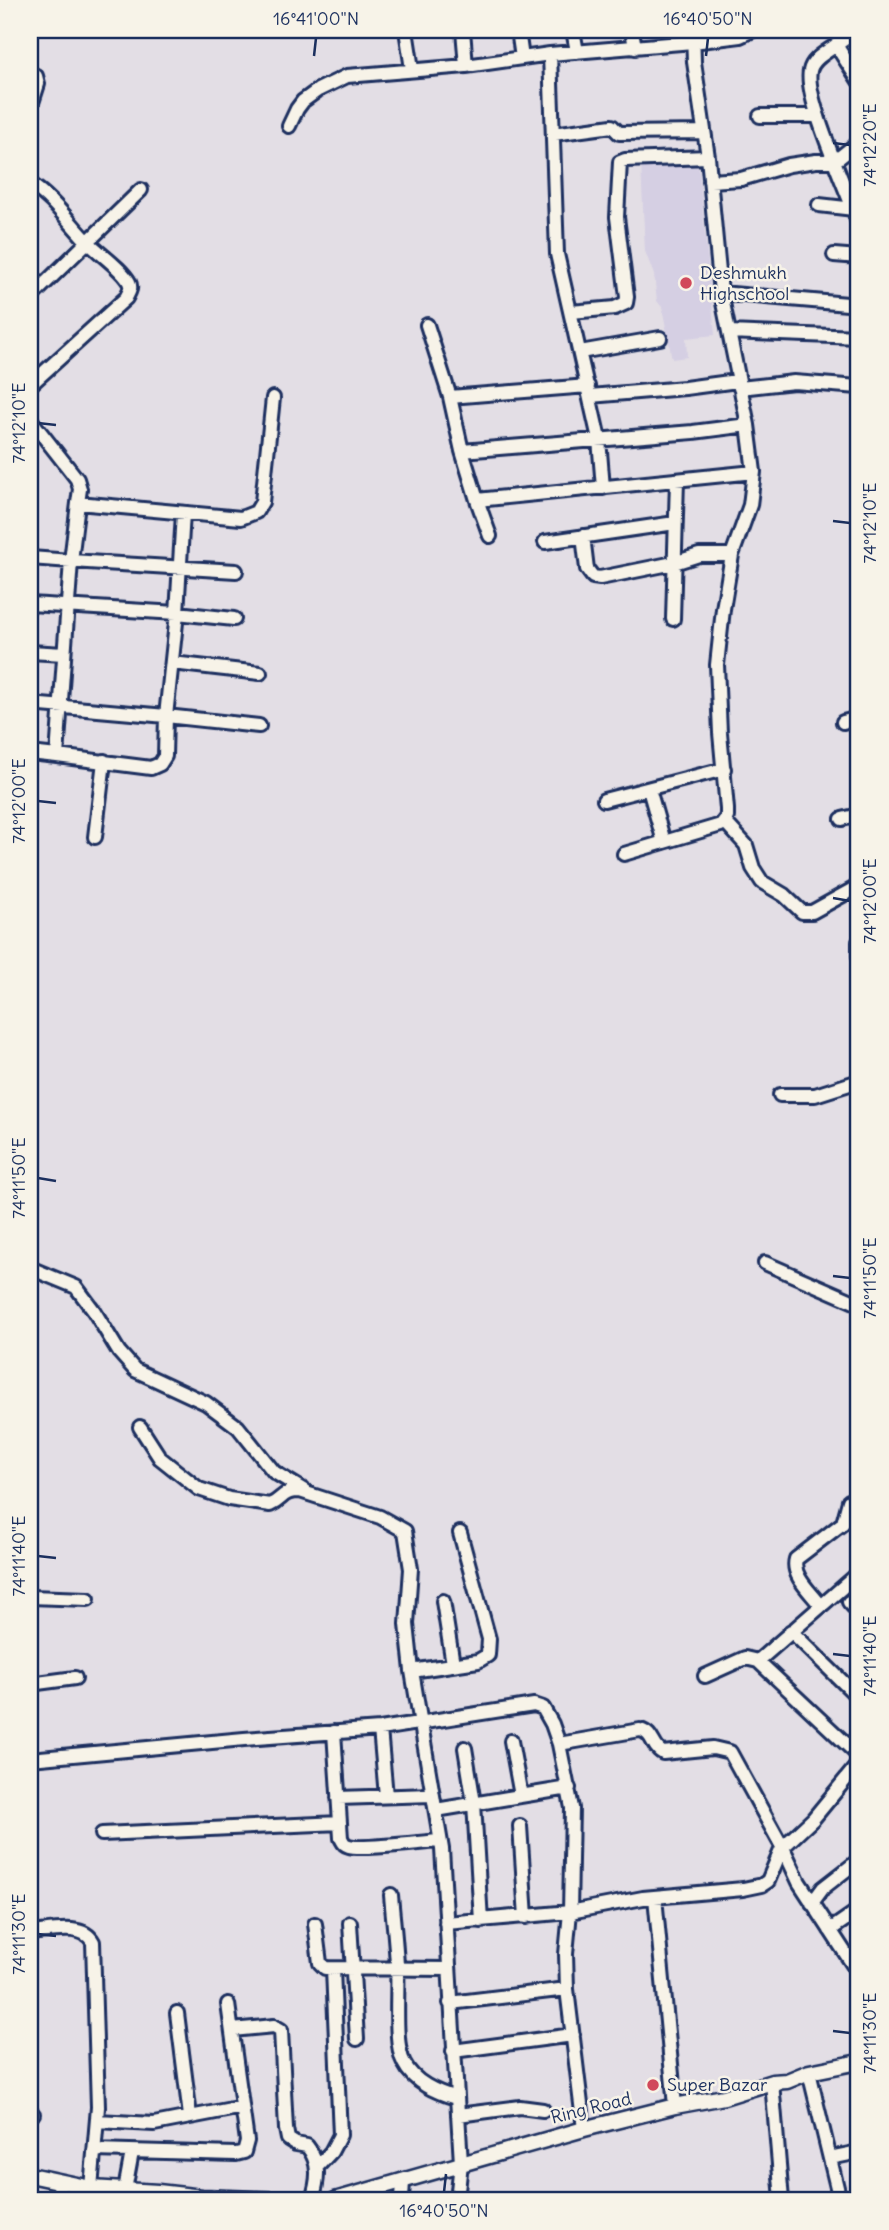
<svg xmlns="http://www.w3.org/2000/svg" width="889" height="2230" font-family="Delius,sans-serif">
	<rect width="100%" height="100%" fill="#e3dee5"/>
	<filter id="ink" filterUnits="userSpaceOnUse"><feTurbulence type="fractalNoise" baseFrequency=".0143" numOctaves="2"/><feDisplacementMap in="SourceGraphic" scale="14" xChannelSelector="R" yChannelSelector="G"/><feConvolveMatrix kernelMatrix="1 2 1 2 8 2 1 2 1" color-interpolation-filters="sRGB"/></filter>
	<g filter="url(#ink)">
		<path fill="#d5cfe3" d="M692,162L699,169L715,335L686,338L687,357L672,359L662,307L657,301L654,275L645,251L641,164Z"/>
		<g fill="none" stroke-linecap="round" stroke-linejoin="round">
			<defs>
				<path id="minor" d="M406,30L412,69
					M463,30L466,66
					M518,30L522,58
					M573,30L577,52
					M632,30L635,48
					M857,30L836,45L859,81
					M836,45C827,52 812,59 810,71C804,98 849,194 859,225
					M550,54L557,254L599,439L603,488
					M30,73L36,76L38,84L30,109
					M760,116H817
					M289,126L297,109L303,101L318,90L347,76L466,66L550,54L693,42L740,36L753,30
					M553,134L612,126L619,133L704,132
					M710,181L741,179L789,165L816,161H835L859,142
					M30,184C54,199 69,223 89,243C100,254 122,269 129,282C132,288 129,292 126,298L30,385
					M819,205L854,209
					M834,255L859,257
					M721,293L859,305
					M30,298L141,190
					M571,312L615,308L626,303L627,297L617,217L620,162L625,160L708,157
					M427,325L450,397L462,451L477,500L490,536
					M729,332L859,337
					M580,352L660,338
					M740,388L794,382L859,387
					M590,396L685,388L737,381
					M450,397L588,386
					M30,419L77,479L80,489L78,503
					M462,451L693,432L748,425
					M477,500L754,472
					M183,513L177,613L234,619
					M583,536L587,569L593,577L600,578L674,563L699,555H732
					M545,542L675,523
					M30,558L71,561L57,756L30,753
					M236,571L71,561L78,503L241,518L256,512L262,502L273,398
					M30,604L177,613L166,716L30,704
					M673,619L677,480
					M30,652L64,654
					M172,663L260,673
					M843,722L859,718
					M57,756L151,768L160,764L165,756L166,716L259,726
					M649,789L664,842
					M604,800L724,769
					M842,819L859,815
					M725,822L746,845L753,868L762,882L784,895L802,912H812L859,886
					M95,837L104,761
					M624,854L721,825L727,817V809L720,733L717,665L723,609L732,555L750,505L754,472L748,425L721,293L708,157L694,62L693,30
					M859,942V956
					M780,1095H815L859,1081
					M765,1263L859,1304
					M30,1268L76,1287L94,1311L119,1352L135,1370L206,1403L238,1427L274,1472L305,1491
					M140,1427L160,1458L199,1489L229,1499L270,1505C284,1499 281,1491 300,1491L380,1517L405,1531L411,1569L407,1624L412,1671L442,1849L461,2163L457,2200
					M30,1597L88,1599
					M443,1601L453,1664
					M849,1602L859,1613
					M821,1606C811,1592 791,1576 796,1559L843,1523L849,1501
					M791,1631L859,1698
					M758,1661L859,1573
					M412,1671L478,1661L488,1655L489,1639L460,1533
					M705,1676L745,1658L758,1661L859,1756
					M30,1684L75,1678
					M380,1729L386,1796
					M334,1732L341,1838C344,1843 343,1844 349,1846C361,1850 423,1842 440,1841
					M511,1741L521,1796
					M559,1744L640,1730C654,1733 652,1748 663,1753L713,1748L730,1752L785,1852L799,1882L859,1974
					M465,1748L474,1803L481,1921
					M30,1759L244,1739L380,1729L534,1705L543,1708L552,1724L559,1744L572,1808L570,1912L566,1954L567,1989L584,2129
					M338,1798L432,1795
					M436,1810L569,1788
					M520,1826L526,1917
					M102,1834L340,1823
					M391,1895C393,1919 396,1942 397,1966C399,1990 393,2043 404,2063C414,2083 436,2092 456,2098
					M655,1897L675,2106
					M812,1903L823,1888L859,1860
					M350,1923L357,2039
					M446,1923L570,1912L643,1898L743,1889L762,1885L768,1881L782,1848L813,1819L859,1763
					M315,1924L320,1963L325,1968L449,1969
					M830,1930L859,1910
					M30,1933C48,1932 83,1922 93,1942L98,2107L91,2188
					M450,2003L567,1989
					M177,2013L190,2116
					M232,2030L274,2026L281,2030L286,2129L288,2139L296,2144L307,2146C321,2163 318,2181 312,2200
					M453,2051L573,2035
					M809,2072L840,2200
					M772,2082L782,2200
					M30,2114H33
					M458,2115L520,2107L543,2110
					M97,2121L154,2124L242,2107
					M94,2150L236,2154L244,2152L247,2141L228,2004
					M830,2158L859,2152
					M317,2167L331,2152L340,2135L333,1969
					M125,2190L132,2152
					M58,2200L60,2182
					M402,2200L403,2180"/>
				<path id="major" d="M30,2175L91,2188L158,2192L202,2197L283,2200
					M335,2200L584,2129L675,2106L724,2097L772,2082L787,2081L809,2072L859,2062"/>
			</defs>
			<use href="#minor" stroke="#1b2f5e" stroke-width="18"/>
			<use href="#major" stroke="#1b2f5e" stroke-width="19"/>
			<use href="#minor" stroke="#f7f3e8" stroke-width="12"/>
			<use href="#major" stroke="#f7f3e8" stroke-width="14"/>
		</g>
	</g>
	<path fill="none" stroke="#1b2f5e" stroke-width="2.5" d="M314,56L316,38M706,56L708,38M833,143L850,145M38,423L56,425M833,521L850,523M38,801L56,803M833,898L850,901M38,1178L56,1181M833,1276L850,1278M38,1556L56,1558M833,1654L850,1656M38,1934L56,1936M833,2031L850,2033M444,2192L446,2174"/>
	<g fill="#d1495b" stroke="#f7f3e8" stroke-width="2.5">
		<circle cx="686" cy="283" r="7"/>
		<circle cx="653" cy="2085" r="7"/>
	</g>
	<g text-anchor="middle" stroke-width="5" stroke-linejoin="round" paint-order="stroke">
		<g font-size="18" fill="#1b2f5e" stroke="#f7f3e8" text-anchor="start">
			<text x="700" y="279">Deshmukh<tspan x="700" dy="21">Highschool</tspan></text>
			<text x="667" y="2091">Super Bazar</text>
		</g>
		<g font-size="18" fill="#1b2f5e" stroke="#f7f3e8">
			<text transform="translate(591 2108) rotate(-14)" y="6">Ring Road</text>
		</g>
	</g>
	<rect width="889" height="2230" fill="none" stroke="#f7f3e8" stroke-width="77"/>
	<rect x="38" y="38" width="812" height="2154" fill="none" stroke="#1b2f5e" stroke-width="2.5"/>
	<g font-size="18" text-anchor="middle" fill="#1b2f5e">
		<text x="316" y="25">16°41'00"N</text>
		<text x="708" y="25">16°40'50"N</text>
		<text transform="translate(870 145) rotate(-90)" y="6">74°12'20"E</text>
		<text transform="translate(19 423) rotate(-90)" y="6">74°12'10"E</text>
		<text transform="translate(870 523) rotate(-90)" y="6">74°12'10"E</text>
		<text transform="translate(19 801) rotate(-90)" y="6">74°12'00"E</text>
		<text transform="translate(870 901) rotate(-90)" y="6">74°12'00"E</text>
		<text transform="translate(19 1178) rotate(-90)" y="6">74°11'50"E</text>
		<text transform="translate(870 1278) rotate(-90)" y="6">74°11'50"E</text>
		<text transform="translate(19 1556) rotate(-90)" y="6">74°11'40"E</text>
		<text transform="translate(870 1656) rotate(-90)" y="6">74°11'40"E</text>
		<text transform="translate(19 1934) rotate(-90)" y="6">74°11'30"E</text>
		<text transform="translate(870 2033) rotate(-90)" y="6">74°11'30"E</text>
		<text x="444" y="2217">16°40'50"N</text>
	</g>
</svg>
